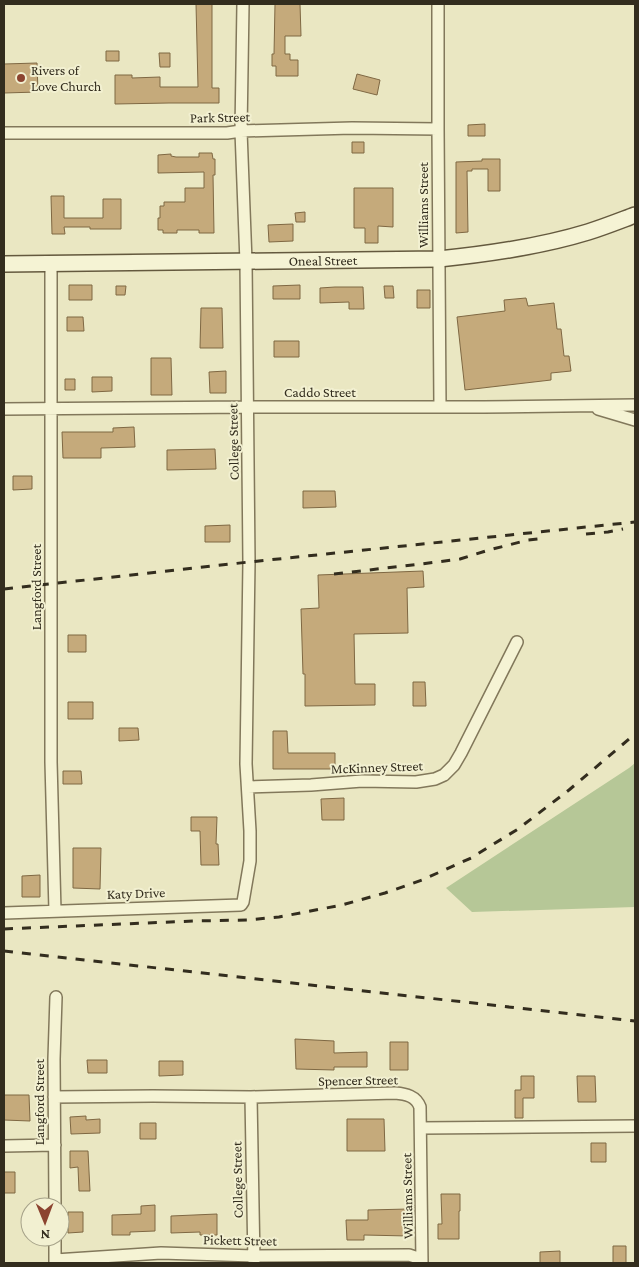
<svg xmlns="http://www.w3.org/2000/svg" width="639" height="1267" font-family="'Crimson Pro',serif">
	<rect width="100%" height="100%" fill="#eae7c2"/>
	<path fill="#b6c797" d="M635,763V907L472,912L446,888L629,768Z"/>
	<path fill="#c5aa7b" stroke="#7f6843" d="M196,4H212V88H219V103H169L115,104V75H132V78L160,77V87H198Z
		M275,4H300L301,36H285V54H290V60H298V76H276V66H272V54H274Z
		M106,51H119V61H106Z
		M159,53H170V67H160Z
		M37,63L38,92L4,93V64Z
		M357,74L380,80L377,95L353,89Z
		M485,124V136H468V125Z
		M352,142H364V153H352Z
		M199,153H212L213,159H215V175H213L214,233H199V230H177V233H163V230H158V218H160V206H164V202H185V188H204V172L158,173V155L171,154V156L176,157H199Z
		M482,159H500V191H488V169H472V171H467L468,232L456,233V162L482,161Z
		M354,188H393V227L378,226V243H365V228H354Z
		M51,196H64V218H103V199H121V229H90V227H64L65,234H52Z
		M305,212V222H296L295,213Z
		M293,224V241L269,242L268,225Z
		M69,285H92V300H69Z
		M300,285V299H273V286Z
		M116,286H126L125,295H116Z
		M384,286H393L394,298H385Z
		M335,287H363L364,309H349V302L320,303V288Z
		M417,290H430V308H417Z
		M526,298L528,306L554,303L557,329H561L564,356H569L571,371L551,373V380L465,390L457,317L505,311L504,300Z
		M201,308H222L223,348H200Z
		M67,317H83L84,331H67Z
		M274,341H299V357H274Z
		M151,358H171L172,395H151Z
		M226,371V393H210L209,372Z
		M92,377H112V391L92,392Z
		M65,379H75V390H65Z
		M134,427L135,447L101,448V458H63L62,432H113V428Z
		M215,449L216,469L167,470V450Z
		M13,476H32V489L13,490Z
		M303,491H335L336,507L303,508Z
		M230,525V542H205V526Z
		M423,571L424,587L407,588L408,633L354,634L355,684H375V705L305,706V674H303L301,609L319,608L318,575Z
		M68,635H86V652H68Z
		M413,682H425L426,706H413Z
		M68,702H93V719H68Z
		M119,728H138L139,740L119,741Z
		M273,731H287L288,753H335V769H273Z
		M63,771H81L82,784H63Z
		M344,798V820H322L321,799Z
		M191,817H217L216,844H218L219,865H201L200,831H191Z
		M73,848H101L100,889L73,888Z
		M40,875V897H22V876Z
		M295,1039L334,1041V1053L367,1052V1067H334V1070L296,1069Z
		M390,1042H408V1070H390Z
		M87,1060H107V1073H88Z
		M159,1061H183V1075L159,1076Z
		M521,1076H534V1098H523V1118H515V1090H521Z
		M577,1076H595L596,1102H578Z
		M4,1095H29L30,1121L4,1120Z
		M86,1116V1120L100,1119V1133L71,1134L70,1117Z
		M347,1119H384L385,1151H347Z
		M140,1123H156V1139H140Z
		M591,1143H606V1162H591Z
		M70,1151H88L90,1191H79L78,1167L70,1168Z
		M4,1172H15V1193H4Z
		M441,1194H460V1211H459V1239H438V1224H442Z
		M155,1205V1231L130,1232V1235H112V1215L141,1214V1206Z
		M408,1209V1236L364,1235V1240H347L346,1220H368V1210Z
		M68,1212H83V1232L68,1233Z
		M217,1214V1235H200V1232L171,1233V1216Z
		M613,1246H626V1263H613Z
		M560,1251V1263H540V1252Z"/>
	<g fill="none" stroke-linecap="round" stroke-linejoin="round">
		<defs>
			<path id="street" d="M438,4V129L440,407
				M4,133H227L241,131L352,128L438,129
				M51,263V762L55,911
				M4,409L248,407H484L635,405
				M598,409L635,420
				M248,787L311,785L362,781L416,782L435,779L444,775L454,765L461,753L517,642
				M4,913L241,905L243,902L250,861V831L246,764L249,562L246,262L241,131L243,4
				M54,1097L153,1096L251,1097L395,1093C406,1094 416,1096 420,1107L422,1263
				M251,1097L254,1262
				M421,1128L635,1126
				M4,1146L55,1145
				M55,1207L54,1059L56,997
				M55,1237V1263
				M55,1260L161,1253L254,1256L409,1255L418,1258L422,1263"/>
			<g id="secondary">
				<path id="s1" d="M4,264L439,259C489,254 539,247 588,232C604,227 619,221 635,215"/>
			</g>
		</defs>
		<use href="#street" stroke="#82785b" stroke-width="14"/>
		<use href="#secondary" stroke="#64593e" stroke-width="18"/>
		<use href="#street" stroke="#f5f3d4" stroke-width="11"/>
		<use href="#secondary" stroke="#f5f3d4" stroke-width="15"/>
		<path stroke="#332d1e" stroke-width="3" stroke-dasharray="9 9" stroke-linecap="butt" d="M586,534L608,532L623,529
			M334,574L421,564L460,559L489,550L528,540L538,539
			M4,589L249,562L635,522
			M4,929L195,921L247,920L279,917L342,905L385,893L422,880L471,858L518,829L569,790L635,734
			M4,951L635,1021"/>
	</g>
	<circle fill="#8c4430" stroke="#f2f0d1" stroke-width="2" cx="21" cy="78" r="5"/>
	<g text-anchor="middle" stroke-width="4" stroke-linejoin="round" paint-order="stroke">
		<g font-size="14" fill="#332d1e" stroke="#f2f0d1" text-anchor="start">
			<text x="31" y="75">Rivers of<tspan x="31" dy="16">Love Church</tspan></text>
		</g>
		<g font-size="14" fill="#332d1e" stroke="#f2f0d1">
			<text transform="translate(220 117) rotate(-1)" y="5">Park Street</text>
			<text transform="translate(423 205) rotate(-90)" y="5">Williams Street</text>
			<text dy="5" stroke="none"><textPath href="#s1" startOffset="319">Oneal Street</textPath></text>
			<text x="320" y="397">Caddo Street</text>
			<text transform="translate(233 442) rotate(-91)" y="5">College Street</text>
			<text transform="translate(36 587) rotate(-90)" y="5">Langford Street</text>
			<text transform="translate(377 767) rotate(-2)" y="5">McKinney Street</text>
			<text transform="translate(136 893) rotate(-2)" y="5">Katy Drive</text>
			<text transform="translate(358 1080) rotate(-1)" y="5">Spencer Street</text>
			<text transform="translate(39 1102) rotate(-90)" y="5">Langford Street</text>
			<text transform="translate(237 1180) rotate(-91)" y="5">College Street</text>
			<text transform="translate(407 1196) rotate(-91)" y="5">Williams Street</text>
			<text transform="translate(240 1240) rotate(1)" y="5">Pickett Street</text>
		</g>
	</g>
	<rect width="639" height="1267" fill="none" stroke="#332d1e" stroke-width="10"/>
	<g transform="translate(45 1222) rotate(179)"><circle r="24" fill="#f2f0d1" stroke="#a6a289"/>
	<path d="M0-4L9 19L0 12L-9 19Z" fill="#8c4430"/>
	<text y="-8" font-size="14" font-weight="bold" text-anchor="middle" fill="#332d1e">N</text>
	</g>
</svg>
